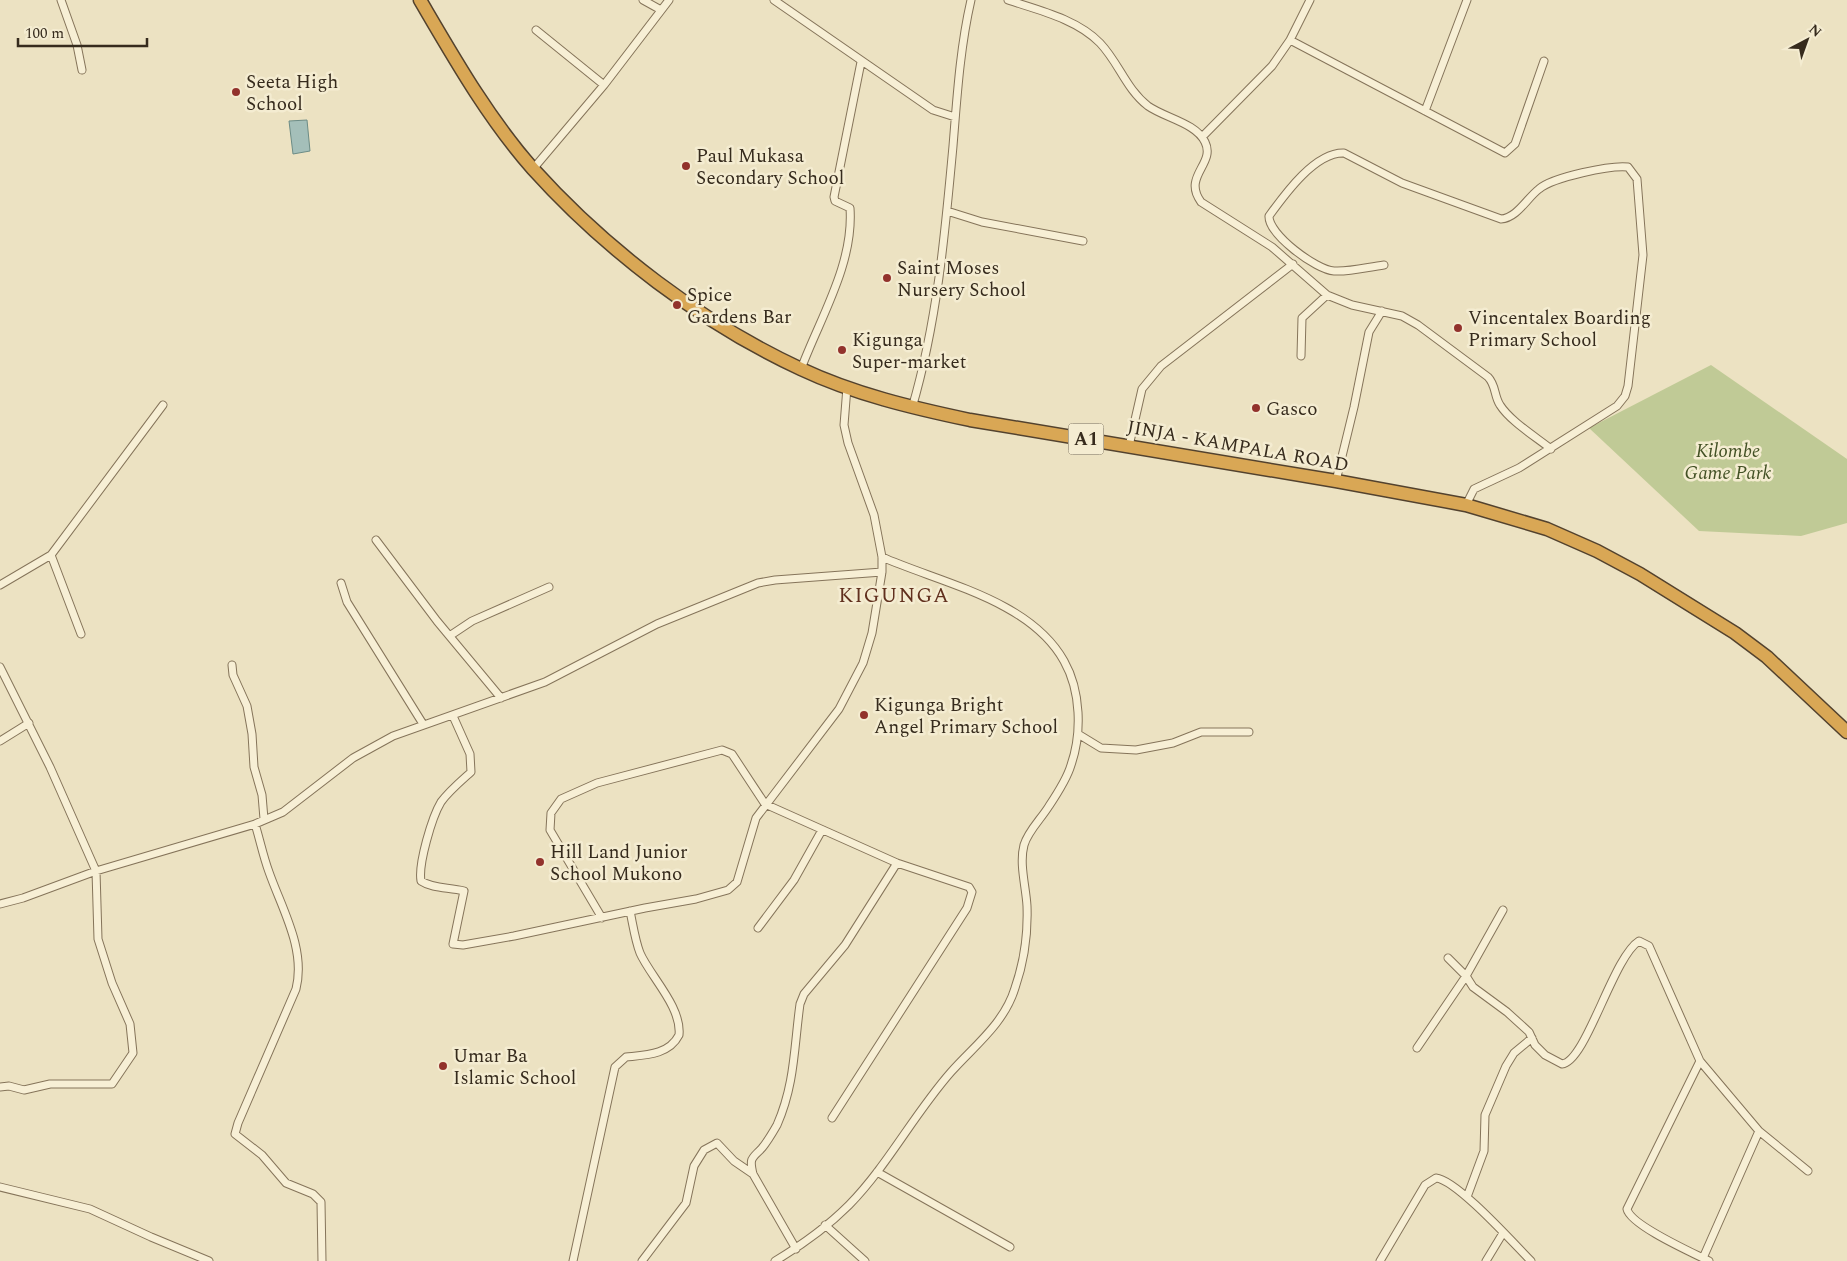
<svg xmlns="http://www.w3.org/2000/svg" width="1847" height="1261" font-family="Spectral,serif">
	<rect width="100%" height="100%" fill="#ece2c2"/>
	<path fill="#c0ca96" d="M1711,365L1847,459V523L1801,536L1699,531L1589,428Z"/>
	<path fill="#a4bfb9" stroke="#6c8c86" d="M307,120L310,151L293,154L289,121Z"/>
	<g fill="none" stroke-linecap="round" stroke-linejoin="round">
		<defs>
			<path id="street" d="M61,0L77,45L82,70
				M643,0L661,10
				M774,0L933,110L955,117
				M1008,0C1038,10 1077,19 1100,43C1119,63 1126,89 1148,106C1165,118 1196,123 1205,142C1216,164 1182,176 1201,202L1272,247L1327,295L1352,305L1402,316L1418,325L1488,377C1496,385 1494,396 1500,405C1510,421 1536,437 1551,449
				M536,30L604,85
				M1290,40L1505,153L1515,144L1544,61
				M1425,111L1467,0
				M1202,137L1272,66L1290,40L1310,0
				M533,169L604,85L669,0
				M947,211L982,222L1083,241
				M1384,265C1368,267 1350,272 1334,271C1316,270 1268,234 1269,216C1285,194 1315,152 1344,153L1402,183L1501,219C1517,218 1527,198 1539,189C1553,177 1611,165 1628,167L1637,179L1643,255L1628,386L1625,396L1617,406L1519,468L1474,489L1466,505
				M1301,356L1302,318L1327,295
				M801,369C820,318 854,264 850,208L835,201L834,197L861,62
				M912,408C937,323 945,234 953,146C957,97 960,48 971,0
				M1129,446L1142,389L1161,366L1293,264
				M1336,481L1354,407L1369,332L1382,311
				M376,540L437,621L501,698
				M51,555L81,634
				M341,583L347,602L423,724
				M0,585L51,555L163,405
				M451,635L472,621L549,587
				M232,665L233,675L247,706L252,734L254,767L262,795L264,819
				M0,667L50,767L96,871L98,939L112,983L130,1024L133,1053L112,1084H50L24,1090L9,1086L0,1087
				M453,716L470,754L471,772C461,781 449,791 441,802C432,817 418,864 421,881C433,889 449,887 464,891L453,944L463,945L514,936L645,908L696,899L728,890L737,882L756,818L839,709L863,663L872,633L882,572V557L874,515L848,443L844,425L847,387
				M1078,734L1101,748L1136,750L1173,743L1201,732H1249
				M0,741L29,723
				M255,824C260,840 263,856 269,872C282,909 306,949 296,989L238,1123L235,1134L262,1155L286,1183L313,1194L321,1202L322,1261
				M0,904L23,898L96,871L255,824L283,812L353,758L393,736L545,682L657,624L758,583L775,580L882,572
				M1503,910L1466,976L1473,987L1507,1012L1529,1032L1535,1045L1545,1055L1562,1064C1586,1062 1613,957 1639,941L1649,946L1700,1061L1759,1131L1808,1171
				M602,918L550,830L551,813L561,799L597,783L722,750L732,754L765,804L897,863L969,887L972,892L967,908L832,1118
				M758,928L794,880L822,830
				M1417,1048L1466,976L1448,958
				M1700,1061L1627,1209C1630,1225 1693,1253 1709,1261
				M877,1172L1010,1247
				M0,1187L90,1209L151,1237L209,1261
				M1467,1197L1484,1151L1485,1115L1506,1066L1514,1053L1532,1038
				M825,1225L865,1261
				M796,1249L753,1174C749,1157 752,1159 762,1148C767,1142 773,1132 777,1125C795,1084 794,1047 800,1004L804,994L845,945L897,863
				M1703,1258L1759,1131
				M573,1261L615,1067L626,1057C645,1055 669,1055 679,1035C682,1007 650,976 640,953C635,940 633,925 630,911
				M642,1261L686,1203L694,1166L704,1150L717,1143L734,1161L753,1174
				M775,1261C802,1245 826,1228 849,1205C888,1165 914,1114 951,1072C974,1046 1004,1024 1015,988C1024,962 1028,933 1027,906C1026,887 1019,864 1024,845C1028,831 1041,819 1049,806C1057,794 1067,779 1071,765C1082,733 1081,691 1064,661C1030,600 941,583 882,557
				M1380,1261L1425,1185L1436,1178C1457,1180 1514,1244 1531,1261
				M1486,1261L1503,1233"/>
			<path id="highway" d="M420,0C454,58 488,118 533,169C606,250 702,323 801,369C854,394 913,408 970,420L1336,481L1466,505L1547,529L1597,551L1640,574L1735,633L1767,657L1847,732"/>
		</defs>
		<use href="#street" stroke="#85745a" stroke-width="9"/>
		<use href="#highway" stroke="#53422e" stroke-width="15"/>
		<use href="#street" stroke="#f7efd5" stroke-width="7"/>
		<use href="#highway" stroke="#d9a755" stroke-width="12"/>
	</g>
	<g fill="#92322c" stroke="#f4ecd1" stroke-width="2">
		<circle cx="236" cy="92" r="5"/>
		<circle cx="686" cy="166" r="5"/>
		<circle cx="887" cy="278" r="5"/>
		<circle cx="677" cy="305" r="5"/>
		<circle cx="1458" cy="328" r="5"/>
		<circle cx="842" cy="350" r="5"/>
		<circle cx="1256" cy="408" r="5"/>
		<circle cx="864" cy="715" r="5"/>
		<circle cx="540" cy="862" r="5"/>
		<circle cx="443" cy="1066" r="5"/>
	</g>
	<g text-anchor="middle" stroke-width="5" stroke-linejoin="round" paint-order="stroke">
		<rect fill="#f4ecd1" stroke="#6f6553" stroke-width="1" x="1068.5" y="423.5" width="35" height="31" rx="4"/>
		<g font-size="18" font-weight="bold" fill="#362b1d">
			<text x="1086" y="445">A1</text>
		</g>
		<g font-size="19" fill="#362b1d" stroke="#f4ecd1" text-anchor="start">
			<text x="246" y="88">Seeta High<tspan x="246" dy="22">School</tspan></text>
			<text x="696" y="162">Paul Mukasa<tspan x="696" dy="22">Secondary School</tspan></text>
			<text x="897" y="274">Saint Moses<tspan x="897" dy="22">Nursery School</tspan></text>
			<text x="687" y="301">Spice<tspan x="687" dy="22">Gardens Bar</tspan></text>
			<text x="1468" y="324">Vincentalex Boarding<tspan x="1468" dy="22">Primary School</tspan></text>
			<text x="852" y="346">Kigunga<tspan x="852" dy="22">Super-market</tspan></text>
			<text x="1266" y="415">Gasco</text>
			<text x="874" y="711">Kigunga Bright<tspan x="874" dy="22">Angel Primary School</tspan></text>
			<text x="550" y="858">Hill Land Junior<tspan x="550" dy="22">School Mukono</tspan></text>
			<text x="453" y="1062">Umar Ba<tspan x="453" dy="22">Islamic School</tspan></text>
		</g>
		<g font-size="19" fill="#362b1d" stroke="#f4ecd1">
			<text transform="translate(1238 445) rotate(10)" y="7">JINJA - KAMPALA ROAD</text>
		</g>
		<g font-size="19" font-style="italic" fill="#435125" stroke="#f4ecd1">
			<text x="1728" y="457">Kilombe<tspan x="1728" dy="22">Game Park</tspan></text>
		</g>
		<g font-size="21" letter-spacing="1" fill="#61301e" stroke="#f4ecd1">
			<text x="894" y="602">KIGUNGA</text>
		</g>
	</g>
	<g transform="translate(1807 40) rotate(41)" stroke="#f4ecd1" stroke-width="4" paint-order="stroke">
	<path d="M0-4L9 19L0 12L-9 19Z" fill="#362b1d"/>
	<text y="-8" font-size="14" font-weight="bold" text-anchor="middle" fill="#362b1d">N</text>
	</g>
	<path d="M18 38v8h129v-8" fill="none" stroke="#362b1d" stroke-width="2.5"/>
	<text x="25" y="38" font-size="15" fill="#362b1d" stroke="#f4ecd1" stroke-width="4" paint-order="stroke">100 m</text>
</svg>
